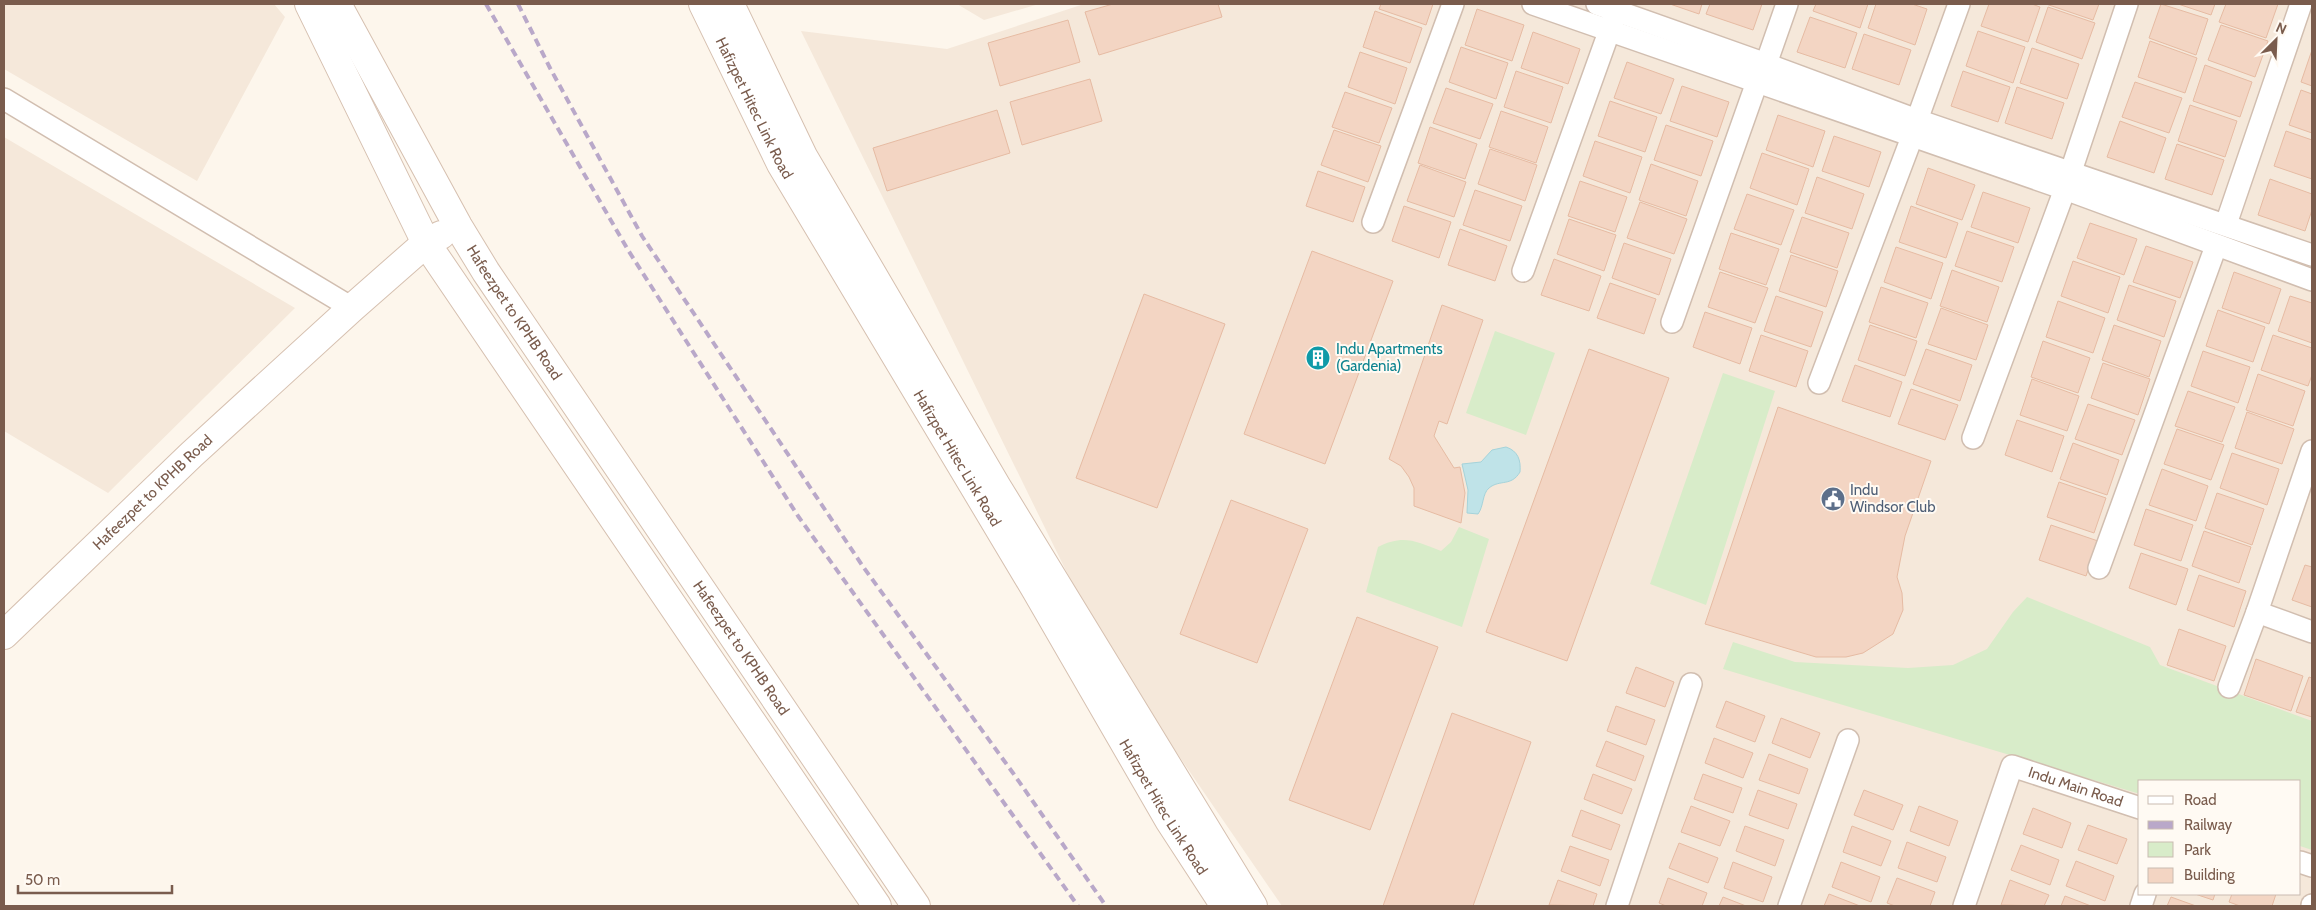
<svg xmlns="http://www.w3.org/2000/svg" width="2316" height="910" font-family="Cabin,sans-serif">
	<rect width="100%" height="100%" fill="#fdf6ec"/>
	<path fill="#f5e8da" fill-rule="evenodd" d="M4,4H274L285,17L197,181L4,69Z
		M957,4H1039L984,20Z
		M1084,4H2312V906H1282L1102,644L801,31L947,49ZM2140,781H2300V894H2140Z
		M4,137L295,308L108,493L4,431Z"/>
	<path fill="#d8ecc9" d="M1495,331L1555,353L1526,435L1466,413Z
		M1723,373L1775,391L1706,605L1650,584Z
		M1459,527L1489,539L1462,627L1366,592L1378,547C1403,534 1416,541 1441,551L1451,542Z
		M2027,597L2150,647L2160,665L2312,721V850L2300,846V781H2140V794L1723,669L1733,642L1795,662L1908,668L1953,665L1987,649L2013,612Z"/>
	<path fill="#bfe3e8" stroke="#a5d3da" d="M1506,447C1518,451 1521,460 1520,472C1511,487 1500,479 1489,488C1482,494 1484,506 1478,514L1467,513L1468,490L1462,464L1481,462L1492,450Z"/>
	<path fill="#f3d5c3" stroke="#e6bba3" d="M1113,4H1218L1222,17L1099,55L1085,12Z
		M1381,4H1433L1426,25L1379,9Z
		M1670,4H1702L1699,14Z
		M1710,4H1762L1753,30L1706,14Z
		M1816,4H1868L1860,28L1813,11Z
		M1876,4H1912L1927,9L1915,45L1868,28Z
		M1989,4H2032L2040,7L2028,42L1981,26Z
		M2046,4H2099L2093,20Z
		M2161,4L2208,19L2196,55L2149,38Z
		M2178,4H2215L2211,15Z
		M2226,4H2278L2266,38L2219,22Z
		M2048,7L2095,23L2082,59L2036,42Z
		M1477,9L1524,25L1512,61L1465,45Z
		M1375,11L1422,28L1410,63L1363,47Z
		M1810,17L1857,33L1845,68L1797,52Z
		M1068,20L1080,62L1000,86L988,43Z
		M2221,25L2268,41L2255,77L2208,60Z
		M1978,31L2025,47L2013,83L1966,66Z
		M1533,32L1580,49L1568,84L1521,68Z
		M1864,34L1911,50L1899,85L1852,69Z
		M2150,41L2197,58L2185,93L2138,77Z
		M1461,47L1508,63L1496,99L1449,82Z
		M2032,48L2079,64L2067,99L2020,83Z
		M2312,50V86L2301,82Z
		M1360,52L1407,68L1395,104L1348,87Z
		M1627,62L1674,79L1661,114L1614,98Z
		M2205,65L2252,82L2240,117L2193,101Z
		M1516,71L1563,87L1551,123L1504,107Z
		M1963,71L2010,87L1998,122L1951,106Z
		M1090,79L1102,121L1022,145L1010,102Z
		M2135,82L2182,98L2169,133L2122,117Z
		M1682,86L1729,102L1717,137L1670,121Z
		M2017,87L2064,103L2052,139L2005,123Z
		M1446,88L1493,104L1480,139L1433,123Z
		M2301,90L2312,94V133L2289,125Z
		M1345,92L1392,108L1379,143L1332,127Z
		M1610,101L1657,117L1645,152L1598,136Z
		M2190,105L2237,121L2225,157L2178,141Z
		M997,110L1010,153L887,191L873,148Z
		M1501,111L1548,127L1536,163L1489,147Z
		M1778,115L1825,131L1813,167L1766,150Z
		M2120,121L2166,138L2154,173L2107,157Z
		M1666,125L1713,141L1701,176L1654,160Z
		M1430,127L1477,144L1465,179L1418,163Z
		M1334,130L1381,146L1368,182L1321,165Z
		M2286,131L2312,140V179L2274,166Z
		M1834,136L1881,152L1869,187L1822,171Z
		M1595,141L1642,157L1630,193L1583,176Z
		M2177,144L2224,160L2212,195L2165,179Z
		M1490,149L1537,165L1525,201L1478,184Z
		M1762,153L1809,169L1797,205L1750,188Z
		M1651,164L1698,181L1686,216L1639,200Z
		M1420,165L1466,182L1454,217L1407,201Z
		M1928,168L1975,185L1962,220L1916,204Z
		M1318,171L1365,187L1353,222L1306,206Z
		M1817,177L1864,194L1852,229L1805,213Z
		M2270,179L2312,194V210L2305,231L2258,215Z
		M1580,181L1627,197L1615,232L1568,216Z
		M1475,190L1522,206L1510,241L1463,225Z
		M1983,192L2030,208L2018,243L1971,227Z
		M1747,194L1794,210L1781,245L1734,229Z
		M1640,202L1687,219L1674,254L1627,238Z
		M1404,206L1451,222L1439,258L1392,241Z
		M1911,206L1958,223L1946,258L1899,242Z
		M1802,217L1849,233L1837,268L1790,252Z
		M1569,219L1616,235L1604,271L1557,254Z
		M2090,223L2137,239L2124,275L2077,258Z
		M1460,229L1507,246L1495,281L1448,265Z
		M1967,231L2014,247L2002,282L1955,266Z
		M1731,233L1779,249L1766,285L1719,269Z
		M1624,243L1671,259L1659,295L1612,278Z
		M2146,246L2193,262L2180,298L2133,282Z
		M1896,247L1943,263L1931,299L1884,282Z
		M1312,251L1393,281L1325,464L1244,434Z
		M1791,255L1838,271L1826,307L1779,291Z
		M1554,259L1601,276L1589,311L1541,295Z
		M2073,261L2120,277L2108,313L2061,296Z
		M1952,270L1999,287L1987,322L1940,306Z
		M1720,272L1768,288L1755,323L1708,307Z
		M2234,272L2281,289L2269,324L2222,308Z
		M1610,283L1656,299L1644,334L1597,318Z
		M2129,285L2176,301L2164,337L2117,320Z
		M1881,287L1928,303L1916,338L1869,322Z
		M1144,294L1225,324L1157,508L1076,478Z
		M1776,296L1823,312L1811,347L1764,331Z
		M2290,296L2312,303V343L2278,331Z
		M2058,301L2105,318L2093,353L2046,337Z
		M1442,305L1483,320L1447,424L1439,421L1434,436L1454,468L1460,467L1465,493L1461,523L1414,506V488L1409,477L1401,466L1389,459Z
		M1941,308L1988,325L1976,360L1928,344Z
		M2218,310L2265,327L2253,362L2206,346Z
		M1705,312L1752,328L1740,364L1693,347Z
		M1870,325L1917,341L1905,376L1858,360Z
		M2114,325L2161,341L2149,377L2102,360Z
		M1761,335L1808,351L1796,387L1749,371Z
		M2273,335L2312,348V375L2308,386L2261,370Z
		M2043,341L2090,358L2078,393L2031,377Z
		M1589,349L1669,378L1567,661L1486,632Z
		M1926,349L1972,365L1960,401L1913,384Z
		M2203,351L2250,367L2238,403L2191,386Z
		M2103,363L2150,379L2138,415L2091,398Z
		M1855,365L1902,382L1890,417L1842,401Z
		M2258,374L2305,391L2293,426L2246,410Z
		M2032,379L2079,396L2067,431L2020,415Z
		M1911,389L1958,405L1945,440L1898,424Z
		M2188,391L2235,407L2222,442L2175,426Z
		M2088,404L2135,420L2122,455L2075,439Z
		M1778,407L1931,461L1905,536L1897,577L1902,593L1903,610L1893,634L1863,653L1846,657H1816L1705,624Z
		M2247,412L2294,429L2282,464L2235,448Z
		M2017,420L2064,436L2052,472L2005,455Z
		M2177,429L2224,445L2211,480L2164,464Z
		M2073,443L2119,460L2107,495L2060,479Z
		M2232,453L2279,469L2267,505L2220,488Z
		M2162,469L2208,486L2196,521L2149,505Z
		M2059,482L2106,498L2094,533L2047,517Z
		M2217,493L2264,509L2252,545L2205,528Z
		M1231,500L1308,529L1257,663L1180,634Z
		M2146,509L2193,525L2181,561L2134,545Z
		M2051,525L2098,541L2086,576L2039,560Z
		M2204,531L2251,547L2239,583L2192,566Z
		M2141,553L2188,569L2176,605L2129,588Z
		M2305,565L2312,567V607L2292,600Z
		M2199,575L2246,591L2234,627L2187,610Z
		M1357,617L1438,647L1370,830L1289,800Z
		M2179,629L2226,646L2214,681L2167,665Z
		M2256,659L2303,676L2291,711L2244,695Z
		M1636,667L1674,682L1665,707L1626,693Z
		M2309,677L2312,678V717L2296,712Z
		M1726,701L1765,716L1755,742L1716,727Z
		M1616,706L1655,720L1646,745L1607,731Z
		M1452,713L1531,742L1473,906H1383Z
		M1781,718L1820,733L1810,758L1772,743Z
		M1714,738L1753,753L1743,778L1705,763Z
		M1606,741L1644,756L1635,781L1596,766Z
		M1769,754L1808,769L1799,794L1759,780Z
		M1593,774L1632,789L1622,814L1584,799Z
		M1703,774L1742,788L1733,813L1694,799Z
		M1758,790L1797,804L1788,829L1749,815Z
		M1864,790L1903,805L1893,830L1854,815Z
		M1691,806L1730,821L1720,846L1681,832Z
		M1919,806L1958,821L1949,846L1910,831Z
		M2033,808L2071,823L2062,848L2023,834Z
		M1581,810L1620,825L1611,850L1572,836Z
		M2088,825L2127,839L2117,864L2078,850Z
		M1745,826L1784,840L1775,866L1736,851Z
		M1852,826L1891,841L1881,866L1843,852Z
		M1907,842L1946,857L1937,882L1898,868Z
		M1679,843L1718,858L1708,883L1669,868Z
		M2021,845L2059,860L2050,885L2011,870Z
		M1570,846L1609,860L1600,886L1561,871Z
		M2076,861L2114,876L2105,901L2066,886Z
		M1733,862L1772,877L1763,902L1724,888Z
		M1841,862L1880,877L1871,902L1832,887Z
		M1668,878L1707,893L1702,906H1666L1659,903Z
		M1897,878L1935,892L1930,906H1895L1887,903Z
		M1558,880L1597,894L1593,906L1549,905Z
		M2010,880L2049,895L2044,906L2001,905Z
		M1829,894L1860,906H1824Z
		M2195,894H2215L2213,900Z
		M2232,894H2276L2272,906H2240L2229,902Z
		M2065,896L2091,906H2061Z
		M1723,897L1746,906H1719Z
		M2171,897L2196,906H2167Z"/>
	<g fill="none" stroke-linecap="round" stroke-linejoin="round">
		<defs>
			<g id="street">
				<path d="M1533,4L2065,189L2312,280"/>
				<path d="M1597,4L1766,64L1917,120L2312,255"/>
				<path d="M1766,64L1787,4"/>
				<path d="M4,99L352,308"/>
				<path d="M1917,120L1959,4"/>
				<path d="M1373,222L1453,4"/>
				<path d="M2226,224L2301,4"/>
				<path d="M1523,271L1614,18"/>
				<path d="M1672,322L1757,82"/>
				<path d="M1819,383L1912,137"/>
				<path d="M1973,438L2065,189L2127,4"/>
				<path d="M2312,451L2257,612L2312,632"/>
				<path d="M2099,568L2216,246"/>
				<path d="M2229,687L2257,612"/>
				<path d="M2300,862L2312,866"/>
				<path d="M1617,906L1691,684"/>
				<path d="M1789,906L1848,740"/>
				<path id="s1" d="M1964,906L2012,766L2140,808"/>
				<path d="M2141,906L2145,894"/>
				<path d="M2312,906V905"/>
			</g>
			<g id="secondary">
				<path d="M309,4L426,243L877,906"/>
				<path id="s2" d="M337,4L458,226L486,272L916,906"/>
				<path id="s3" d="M703,4L781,164L1036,590L1169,820L1225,906"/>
				<path d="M730,4L803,156L997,487L1253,906"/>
				<path id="s4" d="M4,635L191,455L352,308L426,243L441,235"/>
			</g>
		</defs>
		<use href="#street" stroke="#d1beb0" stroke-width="24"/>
		<use href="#secondary" stroke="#d6c0b0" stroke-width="30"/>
		<use href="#street" stroke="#fff" stroke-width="21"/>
		<use href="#secondary" stroke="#fff" stroke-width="28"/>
		<path stroke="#b9a8c9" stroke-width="4" stroke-dasharray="8 5" stroke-linecap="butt" d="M486,4L628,250L798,516L1078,906
			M518,4L550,68L642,236L864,568L1013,773L1106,906"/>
	</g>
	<defs>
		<symbol id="building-disc" viewBox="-11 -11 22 22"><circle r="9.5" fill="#0f9aa8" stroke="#fffaf3"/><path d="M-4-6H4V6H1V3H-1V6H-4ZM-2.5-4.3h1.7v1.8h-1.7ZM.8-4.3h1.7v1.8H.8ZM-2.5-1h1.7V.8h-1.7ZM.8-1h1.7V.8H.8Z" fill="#fff"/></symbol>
		<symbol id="civic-disc" viewBox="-11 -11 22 22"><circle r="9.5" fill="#5c6f8a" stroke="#fffaf3"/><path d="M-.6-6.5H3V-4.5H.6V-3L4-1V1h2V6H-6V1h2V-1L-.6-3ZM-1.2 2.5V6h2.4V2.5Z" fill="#fff"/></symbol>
	</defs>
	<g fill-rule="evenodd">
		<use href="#building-disc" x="1304" y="344" width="28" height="28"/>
		<use href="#civic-disc" x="1819" y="485" width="28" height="28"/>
	</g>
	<g text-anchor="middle" stroke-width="4" stroke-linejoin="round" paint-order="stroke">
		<g font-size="15" fill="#7a5c4d" stroke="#fffaf3">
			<text dy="5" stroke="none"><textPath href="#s3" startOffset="116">Hafizpet Hitec Link Road</textPath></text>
			<text dy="5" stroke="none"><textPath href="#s2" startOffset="356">Hafeezpet to KPHB Road</textPath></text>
			<text dy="5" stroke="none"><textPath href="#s3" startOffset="521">Hafizpet Hitec Link Road</textPath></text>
			<text dy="5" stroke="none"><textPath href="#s4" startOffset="206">Hafeezpet to KPHB Road</textPath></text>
			<text dy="5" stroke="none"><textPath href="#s2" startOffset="761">Hafeezpet to KPHB Road</textPath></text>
			<text dy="5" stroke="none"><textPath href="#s1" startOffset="215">Indu Main Road</textPath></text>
			<text dy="5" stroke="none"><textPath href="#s3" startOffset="926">Hafizpet Hitec Link Road</textPath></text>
		</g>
		<g font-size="15" fill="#0d838f" stroke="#fffaf3" text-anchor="start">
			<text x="1336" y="354">Indu Apartments<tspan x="1336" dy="17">(Gardenia)</tspan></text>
		</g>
		<g font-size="15" fill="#4e5e75" stroke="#fffaf3" text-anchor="start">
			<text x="1850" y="495">Indu<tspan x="1850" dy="17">Windsor Club</tspan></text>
		</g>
	</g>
	<rect width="2316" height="910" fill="none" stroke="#7a5c4d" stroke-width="10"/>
	<rect x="2138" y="780" width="162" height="115" fill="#fffaf3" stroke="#cabbb1"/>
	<rect x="2148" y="796" width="25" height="8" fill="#ffffff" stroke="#cabbb1"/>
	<text x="2184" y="805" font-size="15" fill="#7a5c4d">Road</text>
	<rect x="2148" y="821" width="25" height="8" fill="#b9a8c9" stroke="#cabbb1"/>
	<text x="2184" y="830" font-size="15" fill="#7a5c4d">Railway</text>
	<rect x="2148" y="842" width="25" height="15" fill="#d8ecc9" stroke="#cabbb1"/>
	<text x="2184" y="855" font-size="15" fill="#7a5c4d">Park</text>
	<rect x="2148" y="868" width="25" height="15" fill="#f3d5c3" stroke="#cabbb1"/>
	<text x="2184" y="880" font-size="15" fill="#7a5c4d">Building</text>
	<g transform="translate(2276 40) rotate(24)" stroke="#fffaf3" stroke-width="4" paint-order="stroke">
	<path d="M0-4L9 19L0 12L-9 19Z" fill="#7a5c4d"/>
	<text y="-8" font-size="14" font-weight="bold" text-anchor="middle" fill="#7a5c4d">N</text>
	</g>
	<path d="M18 885v8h154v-8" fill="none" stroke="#7a5c4d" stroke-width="2.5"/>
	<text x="25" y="885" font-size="15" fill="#7a5c4d" stroke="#fffaf3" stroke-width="4" paint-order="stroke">50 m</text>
</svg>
